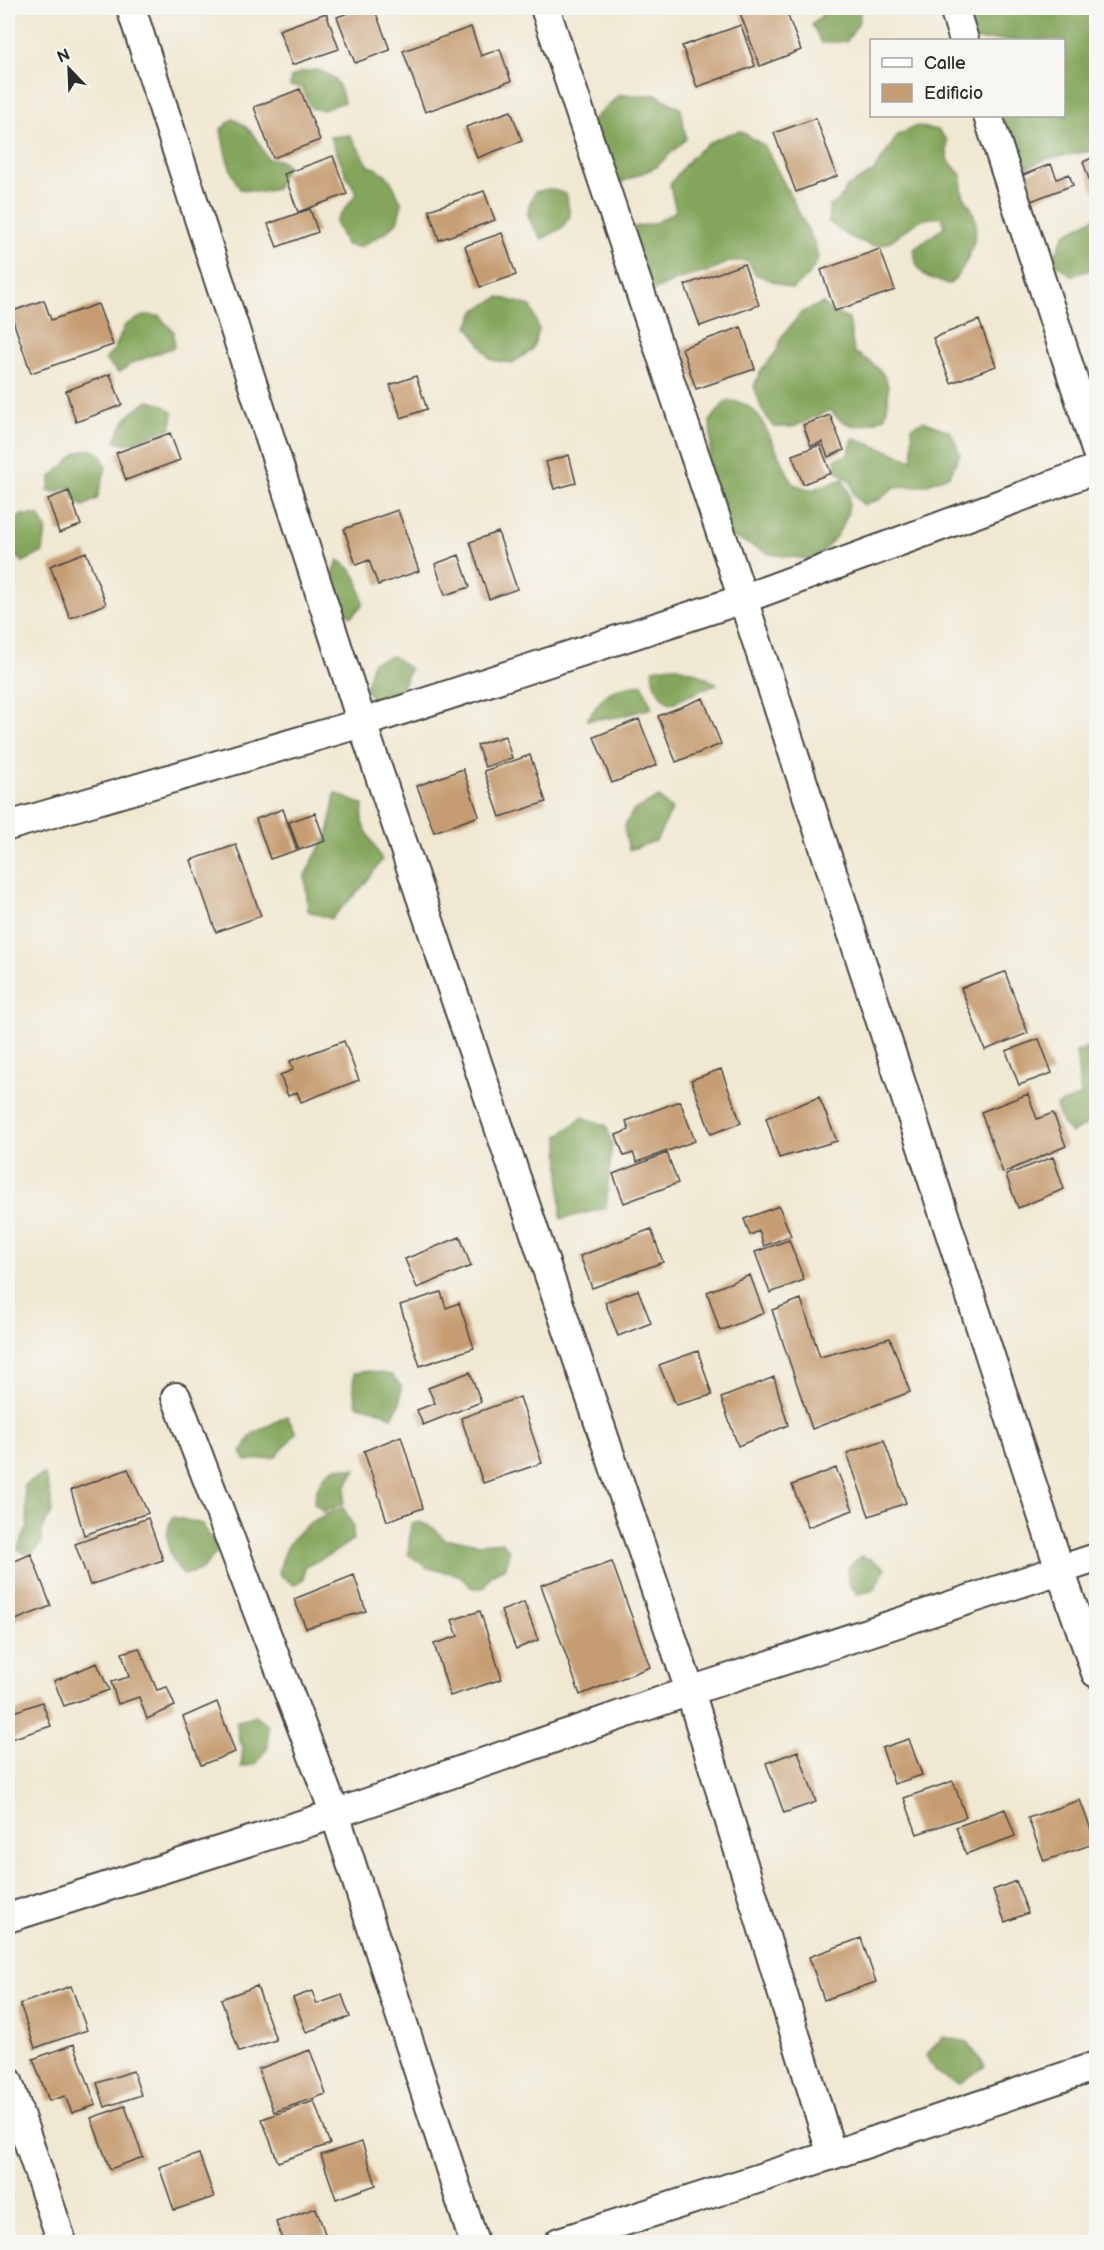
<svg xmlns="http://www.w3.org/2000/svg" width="1104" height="2250" font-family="'Balsamiq Sans',sans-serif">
	<rect width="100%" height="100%" fill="#f6f6f2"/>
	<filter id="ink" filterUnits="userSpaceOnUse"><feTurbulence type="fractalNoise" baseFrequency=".0167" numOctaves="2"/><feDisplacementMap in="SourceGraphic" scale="12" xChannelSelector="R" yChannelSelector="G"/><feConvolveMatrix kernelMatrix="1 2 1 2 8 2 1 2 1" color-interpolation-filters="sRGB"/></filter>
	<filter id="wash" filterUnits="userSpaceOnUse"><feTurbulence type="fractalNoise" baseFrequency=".008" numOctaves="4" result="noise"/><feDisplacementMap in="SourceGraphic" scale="24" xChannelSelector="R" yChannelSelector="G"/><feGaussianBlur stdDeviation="1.35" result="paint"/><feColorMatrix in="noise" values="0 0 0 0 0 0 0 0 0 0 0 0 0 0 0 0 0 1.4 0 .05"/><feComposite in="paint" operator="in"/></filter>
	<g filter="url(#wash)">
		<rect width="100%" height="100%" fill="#f0e8d1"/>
		<path fill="#84a65b" stroke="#586843" stroke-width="1.5" d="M840,8H861L859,22L847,41L822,43L812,25L823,14Z
			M961,8H1096V150L1046,159L1010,175L994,116H1064V40H970Z
			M317,70C336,76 340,83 344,102L323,110L311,108L302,87L290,86L291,77L302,72Z
			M619,95H657L681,109L686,139L656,167L619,183L581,131Z
			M233,119C253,128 257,141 268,159L280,160L287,165L276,189L261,192L240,189C229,171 224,151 221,129Z
			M916,126L938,130L947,140V159L962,176C960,203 968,196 974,215C981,237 965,269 950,284C927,279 915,275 914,249L945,226L941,216L920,220L886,244L873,246L848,236L829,222V207L840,199L847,187L873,172L898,135Z
			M740,131L765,146L815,244L818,259L809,275L792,289L755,274L748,261H731L707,272L676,280L641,297L621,235L635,227L655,223L676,211L670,185C690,156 705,139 740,131Z
			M350,135L369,166C390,171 393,186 402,204L397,222L385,233L360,247L346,245L335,222L357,193L348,179L330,137Z
			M550,189L566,194L570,216L562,228L542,239C528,218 522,216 535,192Z
			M1096,217V268L1072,276L1052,261L1065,234Z
			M499,297L531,306L539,330L532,350L512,363L491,360L468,326L476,310Z
			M823,303L831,312L849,319L854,352C886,371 894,379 885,417C864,428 846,431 831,410L793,427H774L762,410L754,386L762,369L777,351L782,336L802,312Z
			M145,315L159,316L174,332V347L132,363L119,373L105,360L115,348L125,325Z
			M149,401L163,405L173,412L171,428L129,444L115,442C122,421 130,412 149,401Z
			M726,401C755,399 763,423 774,445C780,458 787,471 793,484L811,490L843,479C845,484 849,491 849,496C851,522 831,545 813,560L770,554L720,531L708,470L711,443L710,421Z
			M923,421L951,432L960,454L950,475L923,486L894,487L880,499L864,505L854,496L851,482L836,470L835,459L848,455L853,438L913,460L912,427Z
			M90,449L101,455L106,467L97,499L83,506L74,498L71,487L57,492L48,491L51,477L77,453Z
			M21,515H39L46,529L43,552L23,562C3,547 0,531 21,515Z
			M338,560C359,573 358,580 363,604L352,616L337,611L328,591Z
			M393,656L410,669L401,690L390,699H373L365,689L373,662Z
			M673,666L695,672L717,684L670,704C660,695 650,683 653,669Z
			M642,684L652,708L618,717L587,720C604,693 610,687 642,684Z
			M335,793L363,805L362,823L382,860L363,886L331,919L308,911L305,875L318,851L328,836Z
			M659,797L672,810L656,841L629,850L624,827L633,811Z
			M1096,1043V1105L1085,1126L1071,1133L1062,1123L1056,1106L1081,1096L1076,1052Z
			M582,1117L606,1125L612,1143L606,1208L561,1219L559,1136Z
			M370,1371L392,1375L401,1386L400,1403L392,1417L375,1409L357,1405L353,1388L354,1373Z
			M287,1416L296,1433L276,1457L246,1461L241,1452L252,1434Z
			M337,1467L356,1469L346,1485L344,1503L324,1512L314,1503C317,1487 321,1474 337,1467Z
			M44,1474L50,1492L52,1513L42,1528V1542L30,1556L17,1549L28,1527L24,1485Z
			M343,1507L353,1526V1539L333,1553L305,1567L304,1578L294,1585L279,1574C285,1534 308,1521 343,1507Z
			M173,1517L202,1524L219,1550L201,1570L183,1575C170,1558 161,1537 173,1517Z
			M420,1522L435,1529L445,1540H460L478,1544L502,1542L509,1550L506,1567L491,1575L483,1588H472L459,1575L428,1568L408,1554L411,1524Z
			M860,1556L870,1559L885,1568L874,1590L857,1594L848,1582V1568Z
			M255,1715L268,1726V1747L256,1764L241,1767L243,1747L239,1739L236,1722Z
			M943,2037L967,2042L985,2066L959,2084L935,2072L926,2055Z"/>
		<g id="blocks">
			<path fill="#c69d72" d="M362,8H374L390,50L355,63L337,17Z
				M738,8H785L801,50L760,66Z
				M326,13L339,49L292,65L279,30Z
				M741,25L755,66L697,87L682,46Z
				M471,27L481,56L500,49L511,81L425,112L403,51Z
				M300,89L320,140L273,158L254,107Z
				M511,111L522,141L477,158L466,127Z
				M816,118L837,176L796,192L774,133Z
				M333,156L347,194L298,212L284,174Z
				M1096,156V189L1093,190L1083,162Z
				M1051,164L1057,179L1069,174L1073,185L1023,204L1013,179Z
				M484,191L495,220L439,240L429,210Z
				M310,209L318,232L277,247L268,224Z
				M502,233L516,275L480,287L465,246Z
				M880,249L895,290L835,311L821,270Z
				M744,264L759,305L700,326L685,285Z
				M44,300L51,320L98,304L113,345L31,373L10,312Z
				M979,320L996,366L951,383L933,338Z
				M741,327L755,369L696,389L682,348Z
				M110,374L122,405L76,422L66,391Z
				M416,376L427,409L401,418L390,385Z
				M830,415L844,450L828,457L822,442L811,446L803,425Z
				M170,433L180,460L126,480L116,453Z
				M820,445L831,473L803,484L792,455Z
				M569,455L576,483L554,489L546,462Z
				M69,491L81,525L59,533L48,499Z
				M398,510L419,571L378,585L369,560L356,565L344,529Z
				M498,532L517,589L489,599L470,542Z
				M86,552L106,604L70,618L50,566Z
				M459,555L470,587L445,595L435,564Z
				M703,698L721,744L676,762L658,716Z
				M639,719L657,765L612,783L594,737Z
				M505,736L512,758L485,767L477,745Z
				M530,755L546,802L500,817L484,771Z
				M463,769L479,816L434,832L417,786Z
				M283,809L297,850L270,859L256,819Z
				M315,813L325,841L299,850L289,822Z
				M236,845L261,916L216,932L191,860Z
				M1005,972L1028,1033L985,1050L961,988Z
				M1039,1039L1052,1073L1019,1085L1006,1051Z
				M344,1041L359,1080L301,1102L297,1092L288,1096L280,1075L293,1070L290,1061Z
				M721,1069L741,1123L711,1134L691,1080Z
				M1028,1094L1037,1119L1053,1113L1066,1146L1003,1173L981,1112Z
				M819,1097L837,1141L779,1158L766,1118Z
				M680,1101L695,1141L637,1162L633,1153L624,1156L616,1135L629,1130L626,1121Z
				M667,1153L678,1183L624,1203L613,1174Z
				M1053,1157L1064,1189L1018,1208L1006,1175Z
				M779,1206L791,1236L764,1246L759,1231L750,1235L744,1219Z
				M651,1229L663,1262L592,1288L580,1256Z
				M460,1237L471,1266L417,1288L405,1259Z
				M789,1240L804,1280L770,1293L755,1252Z
				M750,1275L764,1313L720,1331L707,1292Z
				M638,1290L651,1323L618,1336L605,1302Z
				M441,1292L446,1308L459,1303L474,1348L420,1366L400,1305Z
				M801,1299L820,1357L890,1338L910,1392L812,1429L772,1310Z
				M698,1351L712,1395L676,1405L659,1365Z
				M470,1372L481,1402L423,1425L417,1410L435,1403L428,1388Z
				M774,1377L788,1425L738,1446L721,1398Z
				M520,1397L542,1463L483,1483L461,1418Z
				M401,1436L423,1508L387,1521L364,1451Z
				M884,1440L906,1503L869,1516L847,1453Z
				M836,1468L853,1510L808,1527L792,1485Z
				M128,1469L148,1513L84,1535L71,1490Z
				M148,1518L163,1560L90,1585L75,1544Z
				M31,1554L51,1606L8,1623V1564Z
				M612,1562L650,1667L580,1695L541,1585Z
				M354,1575L366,1611L306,1628L294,1599Z
				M524,1602L538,1640L516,1649L501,1611Z
				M480,1611L502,1679L450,1696L434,1644L458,1636L452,1620Z
				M139,1648L157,1690L167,1687L175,1706L147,1719L139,1697L118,1704L111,1682L129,1677L122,1653Z
				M97,1663L109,1690L64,1706L54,1681Z
				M42,1702L51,1726L8,1740V1714Z
				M217,1702L235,1752L201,1765L183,1717Z
				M909,1739L922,1775L894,1784L882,1748Z
				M798,1751L816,1802L784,1813L766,1763Z
				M953,1781L966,1817L917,1834L904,1798Z
				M1080,1800L1096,1843L1044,1861L1028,1818Z
				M1005,1809L1015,1836L966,1854L956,1827Z
				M1016,1881L1028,1913L1005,1922L993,1890Z
				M861,1938L876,1982L824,2000L809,1957Z
				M71,1986L87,2030L35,2048L20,2004Z
				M257,1986L276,2040L239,2052L221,1999Z
				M312,1991L317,2004L342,1995L350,2017L306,2032L293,1998Z
				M74,2044L96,2105L72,2113L65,2096L49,2101L33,2059Z
				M310,2050L326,2094L274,2112L258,2069Z
				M133,2071L141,2095L105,2107L97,2083Z
				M314,2101L330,2144L278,2162L262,2119Z
				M125,2106L143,2157L110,2169L91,2118Z
				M362,2142L376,2185L336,2199L321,2155Z
				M199,2154L214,2197L174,2210L159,2167Z
				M316,2208L328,2242H283L276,2222Z"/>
		</g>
	</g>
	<g filter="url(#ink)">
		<use href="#blocks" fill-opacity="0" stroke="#494744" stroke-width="1.5"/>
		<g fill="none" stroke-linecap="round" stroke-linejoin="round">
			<defs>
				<path id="minor" d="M131,8L362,723L690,1691L832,2155
					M545,8L743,599L1060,1570L1096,1673
					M954,8L964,40
					M988,116L1096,450
					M8,826L362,723L743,599L1096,469
					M176,1397L335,1814L474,2242
					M8,1918L335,1814L690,1691L1096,1558
					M8,2081L62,2242
					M559,2242L832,2155L1096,2066"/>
			</defs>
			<use href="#minor" stroke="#494744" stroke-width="32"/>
			<use href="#minor" stroke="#fff" stroke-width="28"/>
		</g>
	</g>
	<rect width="1104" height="2250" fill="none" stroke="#f6f6f2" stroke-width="30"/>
	<rect x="870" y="39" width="195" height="78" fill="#f6f6f2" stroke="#a5a5a2" stroke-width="1.5"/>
	<rect x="882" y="58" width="30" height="9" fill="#ffffff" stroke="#a5a5a2" stroke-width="1.5"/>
	<text x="924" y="69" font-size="18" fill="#2b2b2b">Calle</text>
	<rect x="882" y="84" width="30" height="18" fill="#c69d72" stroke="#a5a5a2" stroke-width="1.5"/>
	<text x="924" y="99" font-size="18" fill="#2b2b2b">Edificio</text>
	<g transform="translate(69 69) rotate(337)" stroke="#f6f6f2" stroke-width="4.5" paint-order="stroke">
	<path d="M0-4.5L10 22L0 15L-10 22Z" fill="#2b2b2b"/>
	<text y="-9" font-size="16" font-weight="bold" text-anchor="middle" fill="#2b2b2b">N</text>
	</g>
</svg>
